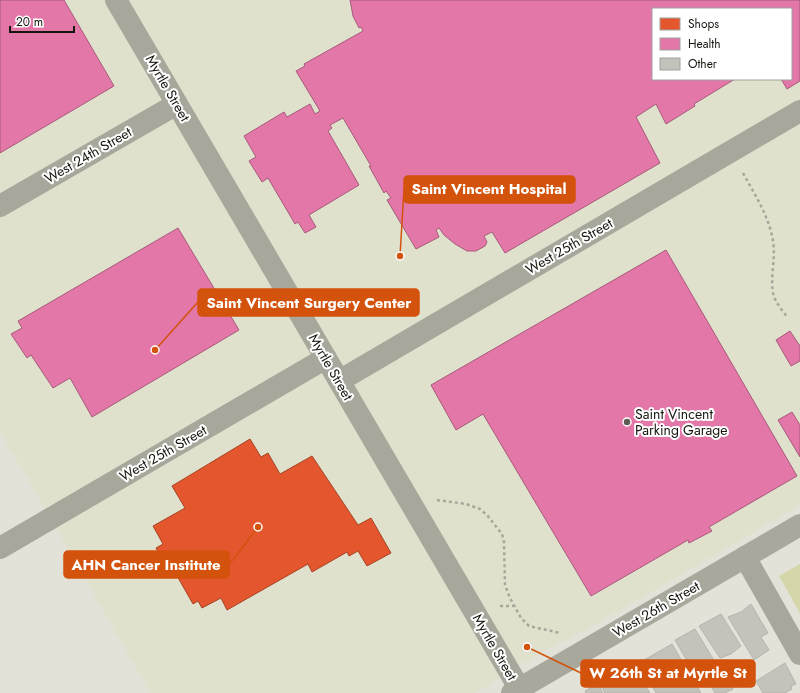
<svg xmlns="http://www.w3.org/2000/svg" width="800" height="693" font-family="Jost,sans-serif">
	<rect width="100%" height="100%" fill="#e2e2d8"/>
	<path fill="#e0e1cd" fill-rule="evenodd" d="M0,0H800V505L693,568L598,623L539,654L475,693H150L62,538L0,432ZM653,9H791V79H653Z"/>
	<path fill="#d6d6ab" d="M800,564V613L779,576Z"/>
	<path fill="#e4572e" stroke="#a64425" d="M250,439L261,457L268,453L280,474L312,456L358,525L371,518L391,553L367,566L358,551L349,556L347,552L312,572L308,564L227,610L221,598L202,608L198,601L193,604L168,560L164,562L156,548L163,544L153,526L185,508L172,486Z"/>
	<path fill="#e377a8" stroke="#a65a7a" d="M0,0H64L114,86L0,153Z
		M350,0H800V81L787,89L781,79H791V9H653V79H735L694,104L695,106L666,124L656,104L636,117L660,163L505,253L492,232L484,236L487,242L485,246L476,251H467L455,244L444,235L439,228L436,230L439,237L416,249L387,200L391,198L386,191L384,193L369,166H371L343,118L330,125L332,128L328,131L359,185L309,215L316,227L305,233L298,222L295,224L268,178L262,182L249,161L256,157L244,136L284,112L287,117L310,104L315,114L320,111L296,71L305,66L304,64L363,31L361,27L359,28L353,16Z
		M178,228L239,330L92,417L70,378L53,388L31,355L27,358L11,334L22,328L18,321Z
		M666,250L797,476L709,527L712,531L689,543L688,540L591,596L483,414L456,430L431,385Z
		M790,331L800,346V361L791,366L776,340Z
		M792,412L800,425V457L778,420Z"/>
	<path fill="#c3c3bb" stroke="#b4b5ac" d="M751,604L768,633L761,637L769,650L754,660L728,617L741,612Z
		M721,614L741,646L731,654L720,658L699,626Z
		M695,629L715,662L706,669L709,674L698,680L675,640Z
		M672,644L701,693H656L639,663Z
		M785,663L796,684L791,686L792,689L785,693H763L756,681Z
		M633,666L650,693H605L601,685Z
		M723,671L733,689L725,693H715L708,681Z
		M598,684L603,693H586L585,691Z"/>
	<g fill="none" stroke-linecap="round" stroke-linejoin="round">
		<path stroke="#a6a69c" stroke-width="2.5" stroke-dasharray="3 3" stroke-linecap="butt" d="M743,173C755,195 769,216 773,241C776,258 770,276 773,293C775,302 782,310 787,317
			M437,500L466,504L480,509L487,515L502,534L504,542L505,585L510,598L521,618L529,626L560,633
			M500,606H513"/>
		<path stroke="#a7a79c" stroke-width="22" d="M116,0L522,693
			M0,206L177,104
			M339,381L800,111
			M0,548L326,358
			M745,557L800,654"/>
		<path stroke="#a8a89c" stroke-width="22" d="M512,693L800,525"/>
	</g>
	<circle fill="#5d5d55" stroke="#fff" stroke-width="1.5" cx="627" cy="422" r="4"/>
	<g text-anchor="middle" stroke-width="4" stroke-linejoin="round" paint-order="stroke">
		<g font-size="14" fill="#16160f" stroke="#fff">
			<text transform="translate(168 88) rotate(60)" y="5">Myrtle Street</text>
			<text transform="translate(88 155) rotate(-30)" y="5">West 24th Street</text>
			<text transform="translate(569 246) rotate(-30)" y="5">West 25th Street</text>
			<text transform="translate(331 367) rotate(60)" y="5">Myrtle Street</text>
			<text transform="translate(163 453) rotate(-30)" y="5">West 25th Street</text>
			<text transform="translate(656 609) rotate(-30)" y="5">West 26th Street</text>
			<text transform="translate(495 647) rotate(60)" y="5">Myrtle Street</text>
		</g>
		<g font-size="14" fill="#16160f" stroke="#fff" text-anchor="start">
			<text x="635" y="419">Saint Vincent<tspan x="635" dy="16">Parking Garage</tspan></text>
		</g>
	</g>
	<path fill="none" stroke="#d3520c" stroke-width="1.5" d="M400 256L404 189M155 350L198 302M258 527L229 565M527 647L581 673"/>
	<g fill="#d3520c" stroke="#fff" stroke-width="1.5">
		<circle cx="400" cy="256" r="4"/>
		<circle cx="155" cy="350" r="4"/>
		<circle cx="258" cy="527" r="4"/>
		<circle cx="527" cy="647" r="4"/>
	</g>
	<g fill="#d3520c" stroke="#d3520c" stroke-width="1.5">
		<rect x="404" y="176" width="171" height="27" rx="4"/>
		<rect x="198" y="289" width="221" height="27" rx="4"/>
		<rect x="64" y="551" width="165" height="27" rx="4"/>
		<rect x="581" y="660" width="174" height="27" rx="4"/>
	</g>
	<g font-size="15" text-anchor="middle" font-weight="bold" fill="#fff">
		<text x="489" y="194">Saint Vincent Hospital</text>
		<text x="309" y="308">Saint Vincent Surgery Center</text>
		<text x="146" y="570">AHN Cancer Institute</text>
		<text x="668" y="678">W 26th St at Myrtle St</text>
	</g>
	<rect x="652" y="8" width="140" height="72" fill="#ffffff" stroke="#a2a29f"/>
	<rect x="660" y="18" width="20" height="12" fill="#e4572e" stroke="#a2a29f"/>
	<text x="688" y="28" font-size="12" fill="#16160f">Shops</text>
	<rect x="660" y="38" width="20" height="12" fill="#e377a8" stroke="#a2a29f"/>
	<text x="688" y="48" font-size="12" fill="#16160f">Health</text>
	<rect x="660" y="58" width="20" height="12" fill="#c3c3bb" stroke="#a2a29f"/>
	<text x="688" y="68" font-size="12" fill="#16160f">Other</text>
	<path d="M10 26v6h64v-6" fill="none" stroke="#16160f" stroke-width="2"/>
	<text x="16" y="26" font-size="12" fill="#16160f" stroke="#ffffff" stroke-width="3" paint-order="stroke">20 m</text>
</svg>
